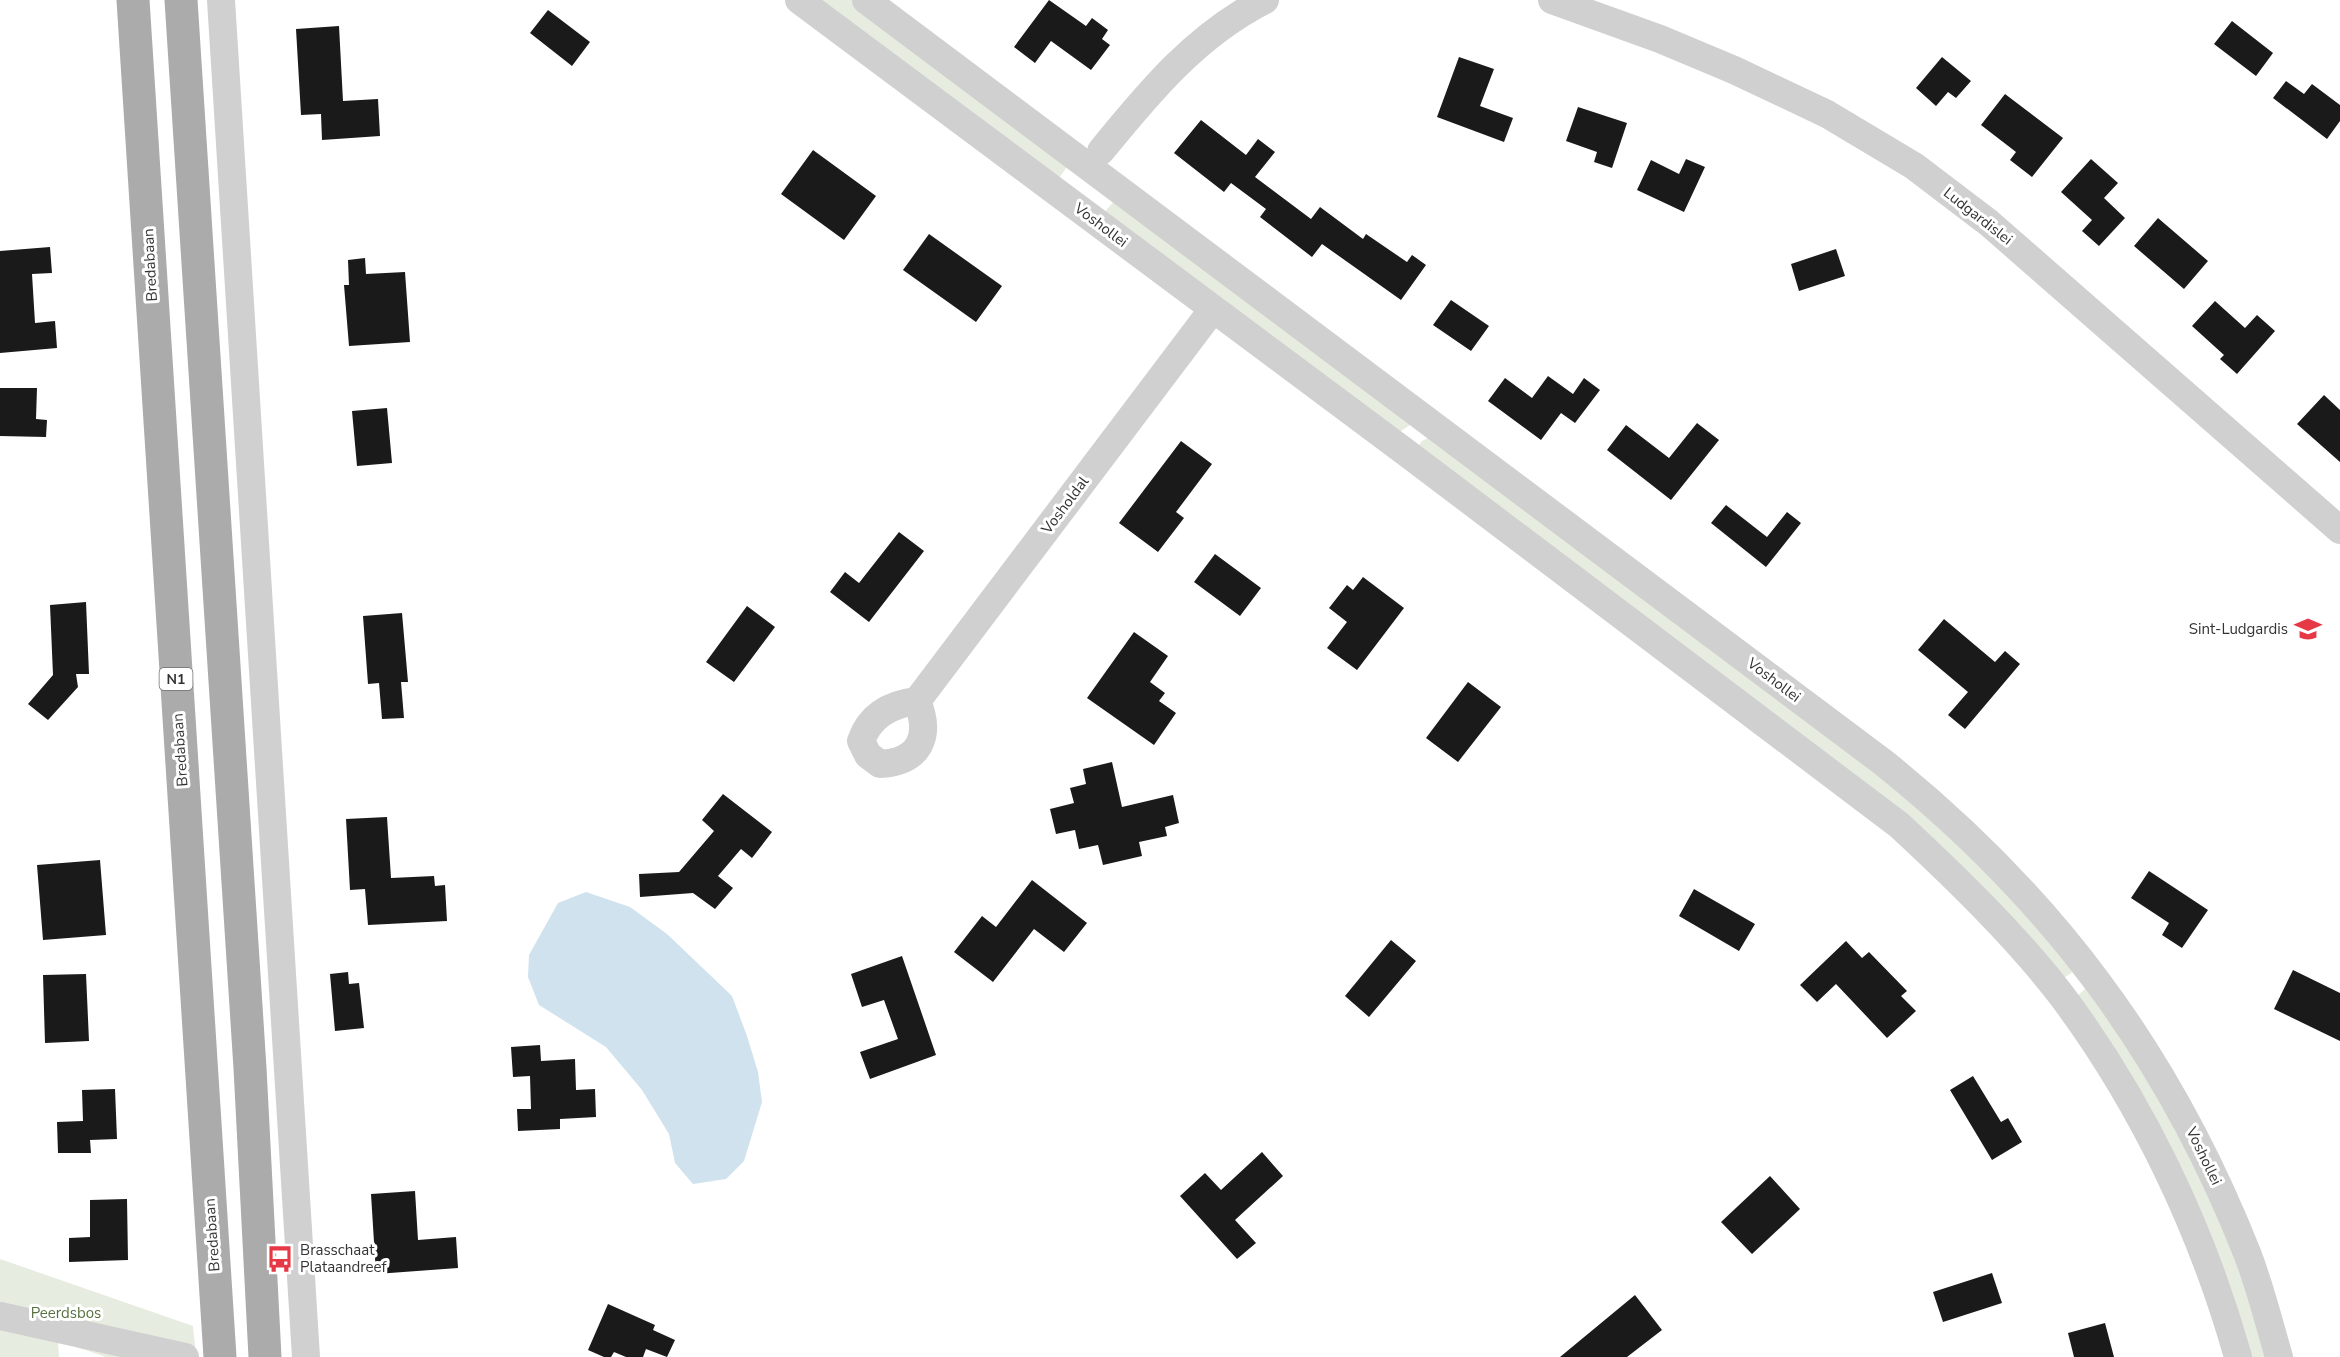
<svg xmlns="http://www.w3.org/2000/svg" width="2340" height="1357" font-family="'Nunito Sans',sans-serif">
	<rect width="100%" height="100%" fill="#fff"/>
	<path fill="#e6ecdf" d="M814,0H852L1070,163L1056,182Z
		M1117,198L1410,425L1398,433L1101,216Z
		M1430,437L1902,788L1981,859L2073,972L2062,979L1965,874L1418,447L1422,441Z
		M2085,989L2096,992L2206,1179L2270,1357H2247L2077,996Z
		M0,1259L193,1326L196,1357H106L58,1341L59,1357H0Z"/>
	<path fill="#cfe2ee" d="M586,892L630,907L667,934L732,996L747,1036L758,1072L762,1102L744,1161L726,1179L693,1184L675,1163L669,1134L642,1090L606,1047L539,1005L528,977L529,955L558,903Z"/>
	<path fill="#1a1a1a" d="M1049,0L1086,26L1092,18L1108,30L1102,39L1110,45L1091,70L1051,41L1035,63L1014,47Z
		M548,10L590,42L572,66L530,33Z
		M2232,21L2273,53L2256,76L2214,44Z
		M339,26L343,101L378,99L380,136L322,140L321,114L301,115L296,29Z
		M1459,57L1494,69L1480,106L1513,118L1504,142L1437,117Z
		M1942,57L1971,81L1956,98L1948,92L1936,106L1916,88Z
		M2286,81L2304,94L2312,84L2340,105V121L2327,139L2273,98Z
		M2005,94L2063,138L2032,177L2010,160L2016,152L1981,125Z
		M1578,107L1627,123L1612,168L1594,162L1597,152L1566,141Z
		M1201,120L1246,155L1258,139L1275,152L1255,177L1311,219L1320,207L1363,239L1366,234L1407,262L1412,255L1426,265L1401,300L1322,244L1312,257L1260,217L1266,209L1231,183L1224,192L1174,153Z
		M813,150L876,196L844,240L781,194Z
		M1686,159L1705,167L1684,212L1637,190L1651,160L1679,174Z
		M2091,159L2118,183L2104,198L2125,218L2099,246L2082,231L2092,220L2061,192Z
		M2158,218L2208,261L2184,289L2134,246Z
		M929,234L1002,286L976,322L903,270Z
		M50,247L52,273L32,274L35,323L55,321L57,348L0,353V251Z
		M1836,249L1845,276L1799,291L1791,264Z
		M365,258L366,274L405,272L410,342L349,346L344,285H349L348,260Z
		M1451,300L1489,326L1471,351L1433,325Z
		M2215,301L2245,328L2257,315L2275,331L2237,374L2220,359L2224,355L2192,326Z
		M1548,376L1573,394L1584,378L1600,390L1575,423L1561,413L1541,440L1488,401L1505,378L1532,398Z
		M0,388H37L36,419L47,420L46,437L0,436Z
		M2324,395L2340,410V462L2297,424Z
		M387,408L392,463L357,466L352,411Z
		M1697,423L1719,440L1671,500L1607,450L1626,425L1669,458Z
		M1181,441L1212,464L1176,512L1184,518L1158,552L1119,523Z
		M1726,505L1767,537L1787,512L1801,523L1766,567L1711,523Z
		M899,532L924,551L869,622L830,592L845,572L859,583Z
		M1215,554L1261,588L1240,616L1194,582Z
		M1363,577L1404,608L1357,670L1327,648L1347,622L1329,608L1347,585L1353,590Z
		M86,602L89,674H76L78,687L48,720L28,704L53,675L50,605Z
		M747,606L775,627L734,682L706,662Z
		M402,613L408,682H401L404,718L382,719L379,683L368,684L363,616Z
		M1944,619L1995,662L2005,651L2020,664L1965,729L1948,715L1968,692L1918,650Z
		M1134,632L1168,656L1150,682L1165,693L1159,701L1176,713L1154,745L1087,698Z
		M1468,682L1501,707L1458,762L1426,738Z
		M1112,762L1122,807L1173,795L1179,823L1165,827L1167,836L1139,842L1142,856L1103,865L1098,845L1079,849L1075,830L1056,834L1050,809L1074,803L1070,788L1086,784L1083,769Z
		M723,794L772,832L752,858L741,849L718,876L733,888L715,909L693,893L640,897L639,874L679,872L714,831L702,820Z
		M387,817L391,878L434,876L435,886L445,885L447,921L368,925L365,889L350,890L346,819Z
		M100,860L106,935L43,940L37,865Z
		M2149,871L2208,910L2182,948L2162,935L2169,923L2131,898Z
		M1032,880L1087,923L1064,952L1034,929L993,982L954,952L982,916L996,927Z
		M1694,889L1755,924L1739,951L1679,916Z
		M1391,940L1416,961L1369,1017L1345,996Z
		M1846,941L1862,958L1869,952L1907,991L1901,996L1916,1011L1887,1038L1836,984L1817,1002L1800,985Z
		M902,956L936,1055L870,1079L860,1052L898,1039L884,1000L862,1007L851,974Z
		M2293,970L2340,993V1041L2274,1009Z
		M348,972L349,984L359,983L364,1028L335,1031L330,974Z
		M86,974L89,1041L45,1043L43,975Z
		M540,1045L541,1061L575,1059L576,1090L595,1089L596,1117L560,1119V1129L518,1131L517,1109H531L530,1076L513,1077L511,1047Z
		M1973,1076L2001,1122L2008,1118L2022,1142L1992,1160L1950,1090Z
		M115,1089L117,1139L90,1140L91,1153H58L57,1122L83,1121L82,1090Z
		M1262,1152L1283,1176L1235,1220L1256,1243L1237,1259L1180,1196L1205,1173L1221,1190Z
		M1770,1176L1800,1209L1752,1254L1721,1222Z
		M415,1191L418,1240L456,1237L458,1268L376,1274L371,1194Z
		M127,1199L128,1260L69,1262V1238L90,1237V1200Z
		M1992,1273L2002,1303L1943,1322L1933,1292Z
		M1635,1295L1662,1330L1627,1357H1560Z
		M608,1304L655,1325L653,1330L675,1340L667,1357L646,1349L643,1357H626L614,1352L611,1357H604L588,1350Z
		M2105,1323L2114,1357H2074L2068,1333Z"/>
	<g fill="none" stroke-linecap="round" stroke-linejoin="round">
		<path stroke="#d0d0d0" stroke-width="28" d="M221,0L306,1357
			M799,0L1404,451L1899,825C1955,877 2016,936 2062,996C2142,1103 2202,1229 2238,1357
			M866,0L1884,763C2051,897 2168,1053 2247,1253C2260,1286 2269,1323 2279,1357
			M1552,0L1660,39L1734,70L1827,114L1914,166L1989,223L2340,530
			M1101,151C1149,92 1196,35 1265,0
			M917,701L1213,309
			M917,701C932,737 919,762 880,764L868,755L861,741C870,715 891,704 917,701Z
			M0,1316L185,1357"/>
		<path stroke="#ababab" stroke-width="33" d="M133,0L220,1357
			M181,0L250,1068L265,1357"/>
	</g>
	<defs>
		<symbol id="school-bare" viewBox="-9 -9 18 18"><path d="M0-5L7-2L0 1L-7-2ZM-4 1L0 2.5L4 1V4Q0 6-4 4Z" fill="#e63946" stroke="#fff" stroke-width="2.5" paint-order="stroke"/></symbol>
		<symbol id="bus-bare" viewBox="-9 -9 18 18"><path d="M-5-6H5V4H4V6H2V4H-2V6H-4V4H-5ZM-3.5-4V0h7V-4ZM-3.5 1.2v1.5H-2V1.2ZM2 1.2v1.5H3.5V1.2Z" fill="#e63946" stroke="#fff" stroke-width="2.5" paint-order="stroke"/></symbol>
	</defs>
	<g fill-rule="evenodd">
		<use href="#school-bare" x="2289" y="610" width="38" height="38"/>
		<use href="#bus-bare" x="261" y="1240" width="38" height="38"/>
	</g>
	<g text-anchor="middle" stroke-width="6" stroke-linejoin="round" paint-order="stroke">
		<rect fill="#fff" stroke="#707070" stroke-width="1.5" x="159.5" y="668" width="33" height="22" rx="4.5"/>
		<g font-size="14" font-weight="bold" fill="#333">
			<text x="176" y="684">N1</text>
		</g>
		<g font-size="15" fill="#333" stroke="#fff">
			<text transform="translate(1978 216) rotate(38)" y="5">Ludgardislei</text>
			<text transform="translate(1101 225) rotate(37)" y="5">Voshollei</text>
			<text transform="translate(150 265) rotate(-93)" y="5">Bredabaan</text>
			<text transform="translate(1065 505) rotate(-53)" y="5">Vosholdal</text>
			<text transform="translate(1774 680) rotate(37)" y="5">Voshollei</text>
			<text transform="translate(180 750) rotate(-94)" y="5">Bredabaan</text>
			<text transform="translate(2204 1156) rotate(64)" y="5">Voshollei</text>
			<text transform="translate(212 1235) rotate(-94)" y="5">Bredabaan</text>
		</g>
		<g font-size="15" fill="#333" stroke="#fff" text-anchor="end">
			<text x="2288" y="634">Sint-Ludgardis</text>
			<text x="300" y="1255" text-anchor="start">Brasschaat<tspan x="300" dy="17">Plataandreef</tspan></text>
		</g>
		<g font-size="15" fill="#56703f" stroke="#fff">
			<text x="66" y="1318">Peerdsbos</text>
		</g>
	</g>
</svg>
